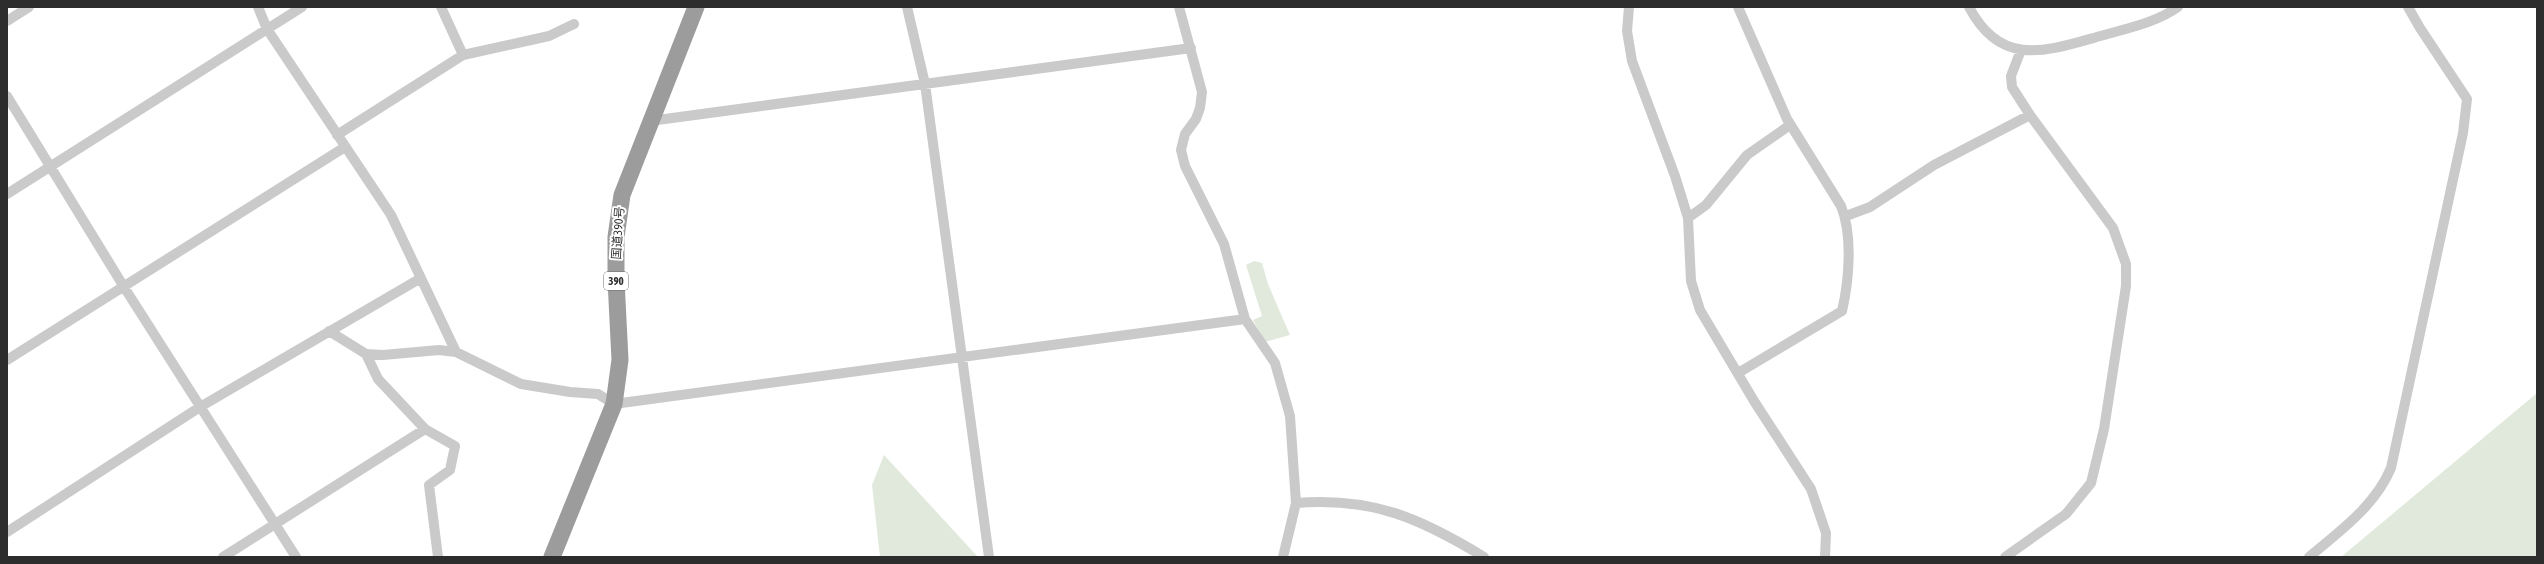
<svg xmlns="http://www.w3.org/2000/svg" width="2544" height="564" font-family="'Asap Condensed','Noto Sans JP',sans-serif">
	<rect width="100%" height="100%" fill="#fff"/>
	<path fill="#e1e9dc" d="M1254,261L1262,263L1268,284L1290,335L1265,342L1253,320L1262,316L1246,265Z
		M2537,393V557H2341Z
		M884,455L978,557H880L872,485Z"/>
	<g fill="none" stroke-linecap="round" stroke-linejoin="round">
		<path stroke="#cacaca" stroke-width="10" d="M258,7L267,29L391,215L456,352
			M907,7L925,84L989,557
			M1179,7L1202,92L1200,108L1196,119L1185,134L1181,150L1185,166L1224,244L1245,319L1275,363L1290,416L1296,503L1283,557
			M1629,7L1627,31L1632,61L1675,176L1688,218L1691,281L1700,310L1754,401L1811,489L1826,533L1825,557
			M1738,7L1787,119L1841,206C1853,235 1849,281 1842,311L1738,373
			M1969,7C2002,70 2049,50 2104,35C2129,28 2157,22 2178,7
			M7,21L29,7
			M463,55L549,36L574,24
			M7,96L124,287L296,557
			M650,121L1191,48
			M337,135L463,55L441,7
			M7,194L302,7
			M1846,216L1870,207L1934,165L2030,115
			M1688,218L1706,205L1747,155L1790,125
			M329,331L366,354L383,355L439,350L456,352L521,384L570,392L598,394L614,404L1245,319
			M366,354L378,379L425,429L455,446L450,470L429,485L438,557
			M7,360L345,147
			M1296,503C1373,497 1420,518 1484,557
			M7,532L200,407L421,278
			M223,557L425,429
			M2005,557L2066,514L2091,483L2104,429L2126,286V264L2113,228L2030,115L2012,87L2011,76L2021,50
			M2309,557C2340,531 2375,506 2391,468L2463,133L2467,99L2420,28L2408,7"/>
		<path stroke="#9c9c9c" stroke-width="17" d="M552,557L614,404L620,360L616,280V237L622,195L696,7"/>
	</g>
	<g text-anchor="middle" stroke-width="4" stroke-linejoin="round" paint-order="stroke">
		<rect fill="#fff" stroke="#6c6c6c" stroke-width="1" x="604" y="272" width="24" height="18" rx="3"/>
		<g font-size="11" font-weight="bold" fill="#2d2d2d">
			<text x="616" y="285">390</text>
		</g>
		<g font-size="12" fill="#2d2d2d" stroke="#fff">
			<text transform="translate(618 233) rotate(-86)" y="4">国道390号</text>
		</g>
	</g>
	<rect width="2544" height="564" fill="none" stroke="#2d2d2d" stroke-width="16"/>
</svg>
